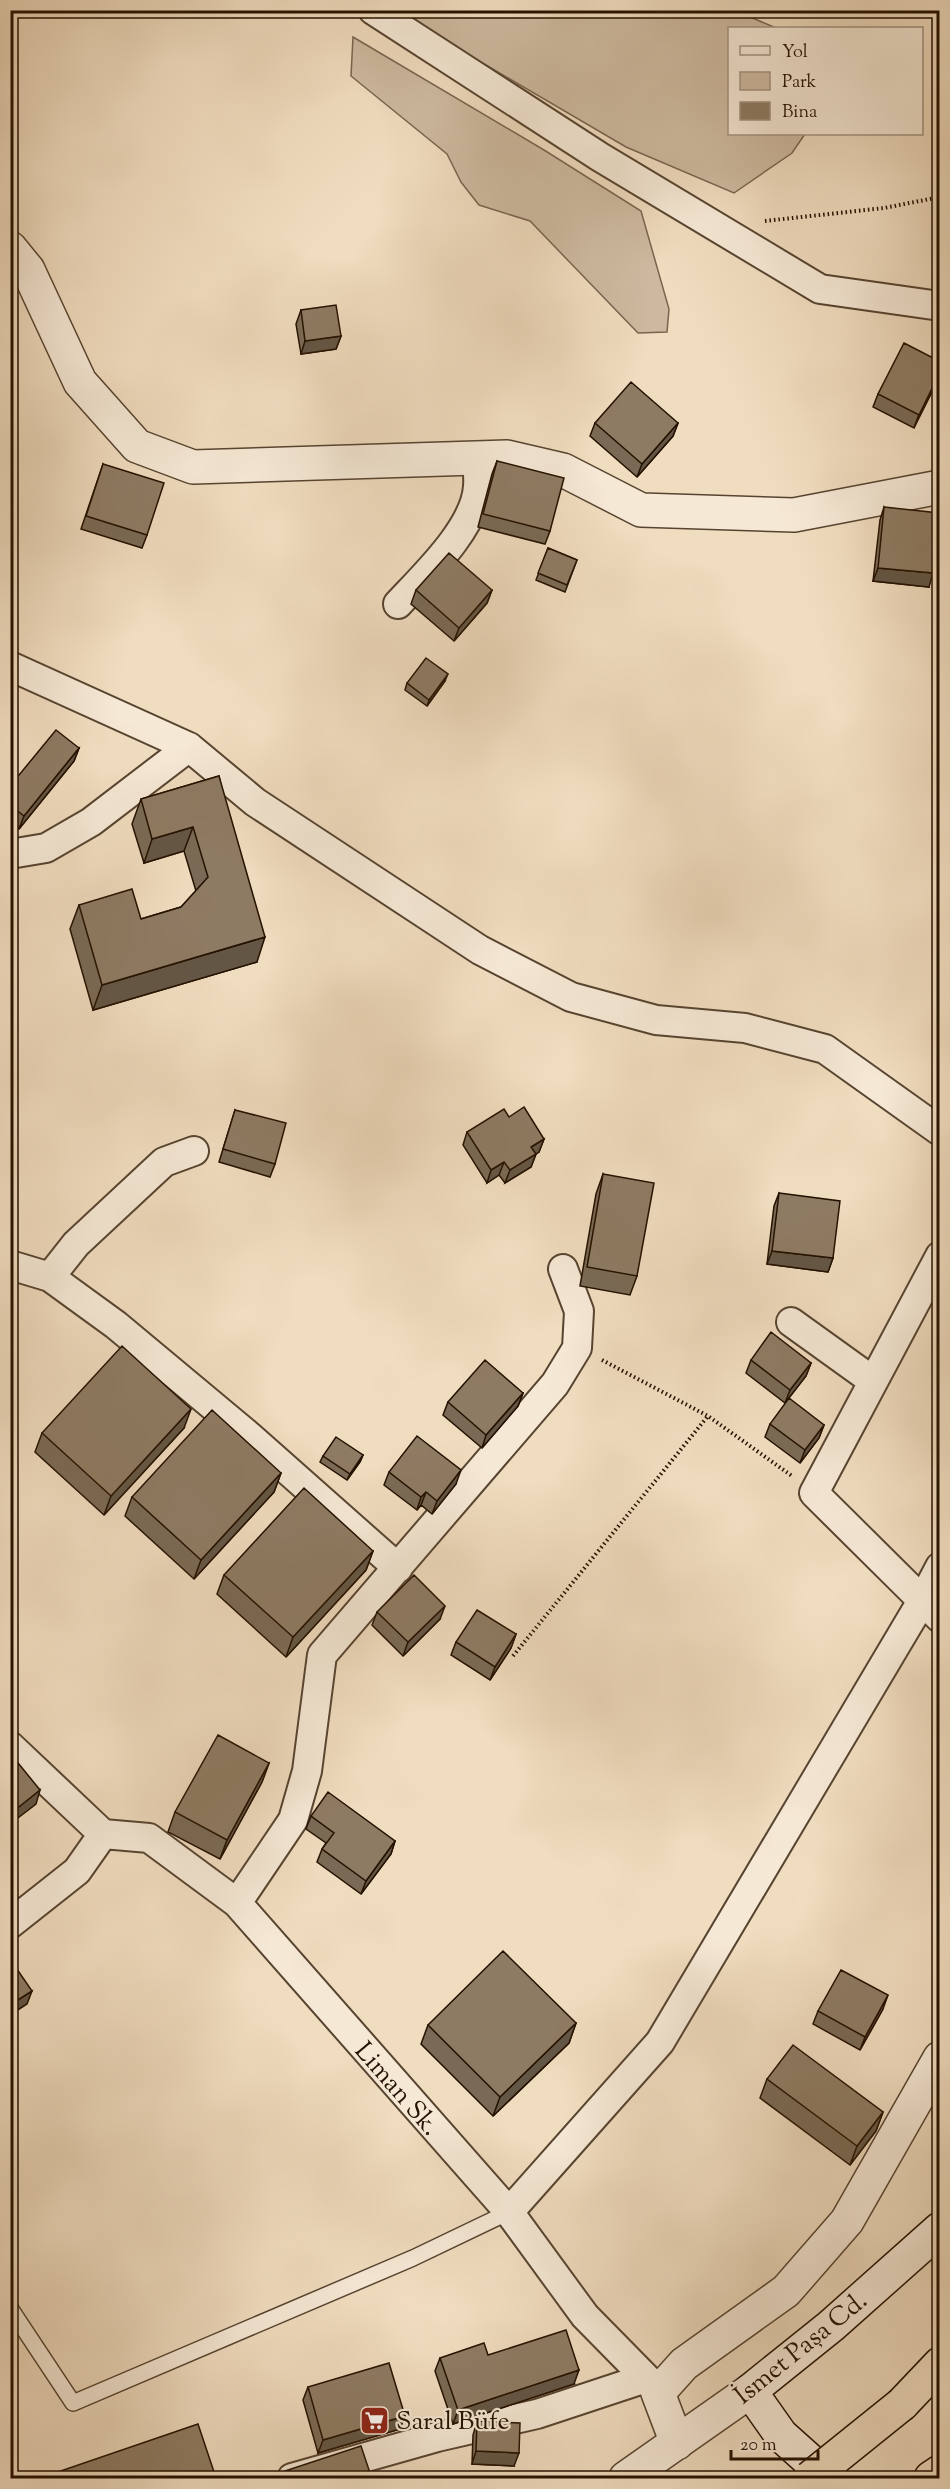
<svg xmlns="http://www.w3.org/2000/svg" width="950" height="2489" font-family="'Sorts Mill Goudy',serif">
	<rect width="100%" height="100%" fill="#f0dcbf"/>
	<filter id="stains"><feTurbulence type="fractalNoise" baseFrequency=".00333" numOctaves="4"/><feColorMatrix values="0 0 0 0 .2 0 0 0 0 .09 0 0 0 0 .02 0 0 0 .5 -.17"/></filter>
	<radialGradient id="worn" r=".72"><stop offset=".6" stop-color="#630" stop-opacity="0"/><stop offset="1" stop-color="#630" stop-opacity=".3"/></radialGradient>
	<path fill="#cdb99f" stroke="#786550" stroke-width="1.5" d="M401,11H736L776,28H730V134H805L792,153L734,193L626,147L438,37Z
		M353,37L544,150L641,211L669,309L667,332L638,333L530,221L479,205L461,182L447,154L351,76Z"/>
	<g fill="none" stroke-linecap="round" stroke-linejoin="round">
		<defs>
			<path id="service" d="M10,2308L73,2403L413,2258L509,2212"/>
			<path id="minor" d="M373,10L600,157L820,289L940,306
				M398,604C425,575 476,527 478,486C479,477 477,467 477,458
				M10,666L189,747L255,802L480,950L571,997L656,1020L745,1028L825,1049L940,1131
				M10,854L46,848L91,822L189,747
				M940,1256L814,1493L940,1618
				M10,1265L50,1277L116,1325L249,1436L398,1568
				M50,1277L76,1244L164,1162L194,1151
				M791,1322L873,1381
				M10,1746L103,1834
				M103,1834L149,1838L237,1903L509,2212L585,2316L646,2378L658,2393
				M237,1903L293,1820L307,1771L322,1655L555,1384L577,1348L579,1311L563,1269
				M10,1924L77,1871L103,1834
				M509,2212L660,2042L922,1601L940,1567
				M292,2478L437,2437L537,2414L646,2378"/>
			<path id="tertiary" d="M10,248L28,270L80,382L137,446L193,467L507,457L563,470L641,510L794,515L940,487
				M677,2443L658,2393L684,2364L786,2291L847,2221L940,2058
				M626,2478L750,2391"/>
			<path id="secondary" d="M829,2478L781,2435L750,2391L831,2326L940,2229"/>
			<path id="trunk" d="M902,2404L940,2364
				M931,2478L940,2472"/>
		</defs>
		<use href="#service" stroke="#574430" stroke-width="18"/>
		<use href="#minor" stroke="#574430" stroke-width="32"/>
		<use href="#tertiary" stroke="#574430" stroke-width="36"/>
		<use href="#secondary" stroke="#241100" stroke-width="36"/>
		<use href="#trunk" stroke="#241100" stroke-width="36"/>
		<path stroke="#241100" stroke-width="4" stroke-dasharray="1.5 3" stroke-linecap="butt" d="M765,221L884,208L940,197
			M602,1360L708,1416L792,1476
			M513,1656L708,1416"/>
		<use href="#service" stroke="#f5e8d5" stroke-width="15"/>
		<use href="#minor" stroke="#f5e8d5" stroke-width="28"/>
		<use href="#tertiary" stroke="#f5e8d5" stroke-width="33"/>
		<use href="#secondary" stroke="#f5e8d5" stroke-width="33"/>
		<use href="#trunk" stroke="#f0dcbf" stroke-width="33"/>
		<defs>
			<path id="trunk-bridge" d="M810,2478L902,2404"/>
		</defs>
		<use href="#trunk-bridge" stroke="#241100" stroke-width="36" stroke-linecap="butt"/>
		<use href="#trunk-bridge" stroke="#f0dcbf" stroke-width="33"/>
	</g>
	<path fill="#7a6a55" stroke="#241100" stroke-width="1.5" d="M301,310L341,336L336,349L301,354L296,324Z
		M939,361L914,428L873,407L878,394Z
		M595,423H678L673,436L637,477L590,436Z
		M497,461L550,531L545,544L478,527L492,474Z
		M103,464L147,535L142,548L81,529Z
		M884,507L929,587L873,581L880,520Z
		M548,548L577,560L565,592L536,580Z
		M416,590H492L487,603L454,641L411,604Z
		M445,681L427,706L405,690L407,683Z
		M79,748L74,761L19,829L10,822V786Z
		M219,776L257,962L93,1010L70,929L79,905L141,919L181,907L196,891L184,851L144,863L132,824L141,799Z
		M235,1110L275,1164L270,1177L219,1162Z
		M509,1117L544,1139L539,1152L536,1154L531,1167L505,1183L499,1175L487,1183L463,1145L467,1132Z
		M603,1174L637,1276L630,1295L580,1286L596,1194Z
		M779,1193L833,1258L828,1272L767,1264L774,1206Z
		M751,1360L811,1363L806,1376L785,1403L746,1373Z
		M523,1393L518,1406L482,1448L443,1415L448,1402Z
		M770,1424L824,1425L819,1438L800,1463L765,1437Z
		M184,1428L104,1515L35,1452L42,1433Z
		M363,1455L360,1462L347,1480L320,1462L323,1456Z
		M389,1472L456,1484L432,1514L421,1505L417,1510L384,1485Z
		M281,1473L274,1492L194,1579L125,1516L132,1497Z
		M373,1551L366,1570L286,1657L217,1594L224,1575Z
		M377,1612L440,1619L403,1656L372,1625Z
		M516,1634L511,1648L490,1680L451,1655L456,1642Z
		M269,1763L262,1782L220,1859L168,1832L175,1812Z
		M311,1816L395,1841L391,1854L361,1894L317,1862L322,1849L326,1843L306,1829Z
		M883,2009L860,2050L813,2024L818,2011Z
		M576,2023L569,2043L493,2116L421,2044L428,2025Z
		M767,2079L883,2112L876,2131L850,2165L760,2098Z
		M488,2355L574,2384L453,2424L435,2371L440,2358Z
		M308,2387L400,2429L318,2453L303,2400Z
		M477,2421L514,2466L472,2464L473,2435Z
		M285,2471L368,2478H282Z"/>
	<path fill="#635645" stroke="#241100" stroke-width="1.5" d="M341,336L336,349L301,354L305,341Z
		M939,374V378L914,428L919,415Z
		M678,423L673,436L637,477L642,464Z
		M878,568L933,573L929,587L873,581Z
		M492,590L487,603L454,641L459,628Z
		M448,674L445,681L427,706L429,700Z
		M79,748L74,761L19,829L24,816Z
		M193,827L184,851L144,863L152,839Z
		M265,937L257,962L93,1010L102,985Z
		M544,1139L539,1152L536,1154L531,1167L505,1183L510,1170L531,1147Z
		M504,1162L499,1175L487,1183L491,1170Z
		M772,1251L833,1258L828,1272L767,1264Z
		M811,1363L806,1376L785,1403L790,1390Z
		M523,1393L518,1406L482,1448L486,1435Z
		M191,1409L184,1428L104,1515L111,1496Z
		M824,1425L819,1438L800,1463L805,1450Z
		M363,1455L360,1462L347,1480L350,1474Z
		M461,1470L456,1484L432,1514L437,1501Z
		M281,1473L274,1492L194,1579L201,1560Z
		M426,1492L421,1505L417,1510L421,1497Z
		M373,1551L366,1570L286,1657L293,1637Z
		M445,1606L440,1619L403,1656L408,1642Z
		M516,1634L511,1648L490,1680L495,1667Z
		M269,1763L262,1782L220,1859L227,1840Z
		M40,1790L36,1804L10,1824V1814Z
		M395,1841L391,1854L361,1894L366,1881Z
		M32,1991L27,2004L10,2015V2005Z
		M888,1995L883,2009L860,2050L865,2037Z
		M576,2023L569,2043L493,2116L500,2097Z
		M883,2112L876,2131L850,2165L857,2146Z
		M579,2370L574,2384L453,2424L458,2410Z
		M405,2416L400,2429L318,2453L323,2440Z
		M476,2451L519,2453L514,2466L472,2464Z
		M370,2473L368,2478H354Z
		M215,2475L213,2478H203Z"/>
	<path fill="#8e7b63" stroke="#241100" stroke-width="1.5" d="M336,305L341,336L305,341L301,310Z
		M904,343L939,361V374L919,415L878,394Z
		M631,382L678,423L642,464L595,423Z
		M497,461L564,478L550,531L483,514Z
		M103,464L164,483L147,535L86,516Z
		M884,507L939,513L933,573L878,568Z
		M548,548L577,560L567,585L538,573Z
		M449,553L492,590L459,628L416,590Z
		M426,658L448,674L429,700L407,683Z
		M56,730L79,748L24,816L10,805V786Z
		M219,776L265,937L102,985L79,905L132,889L141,919L181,907L208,877L193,827L152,839L141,799Z
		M524,1107L544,1139L531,1147L536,1154L510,1170L504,1162L491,1170L467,1132L504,1109L509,1117Z
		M235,1110L286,1123L275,1164L223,1149Z
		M603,1174L654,1183L637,1276L587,1267Z
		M779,1193L840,1201L833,1258L772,1251Z
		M771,1332L811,1363L790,1390L751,1360Z
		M122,1346L191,1409L111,1496L42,1433Z
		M485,1360L523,1393L486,1435L448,1402Z
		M789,1398L824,1425L805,1450L770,1424Z
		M212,1410L281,1473L201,1560L132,1497Z
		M417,1436L461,1470L437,1501L426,1492L421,1497L389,1472Z
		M336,1437L363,1455L350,1474L323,1456Z
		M304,1488L373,1551L293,1637L224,1575Z
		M414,1575L445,1606L408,1642L377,1612Z
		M477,1610L516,1634L495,1667L456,1642Z
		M218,1735L269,1763L227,1840L175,1812Z
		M10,1753L40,1790L10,1814Z
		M328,1792L395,1841L366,1881L322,1849L334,1833L311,1816Z
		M503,1951L576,2023L500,2097L428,2025Z
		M10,1959L32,1991L10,2005Z
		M841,1970L888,1995L865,2037L818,2011Z
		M793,2045L883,2112L857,2146L767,2079Z
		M566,2330L579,2370L458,2410L440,2358L484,2343L488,2355Z
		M389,2363L405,2416L323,2440L308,2387Z
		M477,2421L520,2423L519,2453L476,2451Z
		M198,2424L215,2475L203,2478H50L49,2475Z
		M361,2446L370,2473L354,2478H287L285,2471Z
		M412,2475L413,2478H402Z"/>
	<defs>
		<symbol id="supermarket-square" viewBox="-11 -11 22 22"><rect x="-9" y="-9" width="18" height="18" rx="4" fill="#8f2418" stroke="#f5e8d5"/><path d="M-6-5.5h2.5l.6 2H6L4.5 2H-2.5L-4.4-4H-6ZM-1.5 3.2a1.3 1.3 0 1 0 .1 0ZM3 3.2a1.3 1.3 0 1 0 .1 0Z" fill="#fff"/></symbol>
	</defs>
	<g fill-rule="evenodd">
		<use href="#supermarket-square" x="358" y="2404" width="33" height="33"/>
	</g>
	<g text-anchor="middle" stroke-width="4.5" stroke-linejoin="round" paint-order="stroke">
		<g font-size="26" fill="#241100" stroke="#f5e8d5">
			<text transform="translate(398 2088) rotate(49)" y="9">Liman Sk.</text>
			<text transform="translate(800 2347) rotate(-39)" y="9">İsmet Paşa Cd.</text>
		</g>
		<g font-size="26" fill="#241100" stroke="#f5e8d5" text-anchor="start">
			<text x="396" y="2429">Saral Büfe</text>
		</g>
	</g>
	<rect width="950" height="2489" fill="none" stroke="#f0dcbf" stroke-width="36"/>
	<rect x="12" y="12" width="926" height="2465" fill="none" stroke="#241100" stroke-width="3"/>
	<rect x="18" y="18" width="914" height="2453" fill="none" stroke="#241100" stroke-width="1.5"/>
	<rect x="728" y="27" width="195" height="108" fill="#f5e8d5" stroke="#a19280" stroke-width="1.5"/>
	<rect x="740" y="46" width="30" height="9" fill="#f5e8d5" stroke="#a19280" stroke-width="1.5"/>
	<text x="782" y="57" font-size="18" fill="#241100">Yol</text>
	<rect x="740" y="72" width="30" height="18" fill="#cdb99f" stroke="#a19280" stroke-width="1.5"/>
	<text x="782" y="87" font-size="18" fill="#241100">Park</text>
	<rect x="740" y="102" width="30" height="18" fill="#8e7b63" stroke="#a19280" stroke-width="1.5"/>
	<text x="782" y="117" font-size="18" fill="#241100">Bina</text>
	<path d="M731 2450v9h87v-9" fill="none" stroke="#241100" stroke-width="3"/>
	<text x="740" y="2450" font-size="18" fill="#241100" stroke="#f5e8d5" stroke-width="4.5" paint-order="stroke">20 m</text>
	<rect width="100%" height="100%" filter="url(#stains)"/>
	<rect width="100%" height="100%" fill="url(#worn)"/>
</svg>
